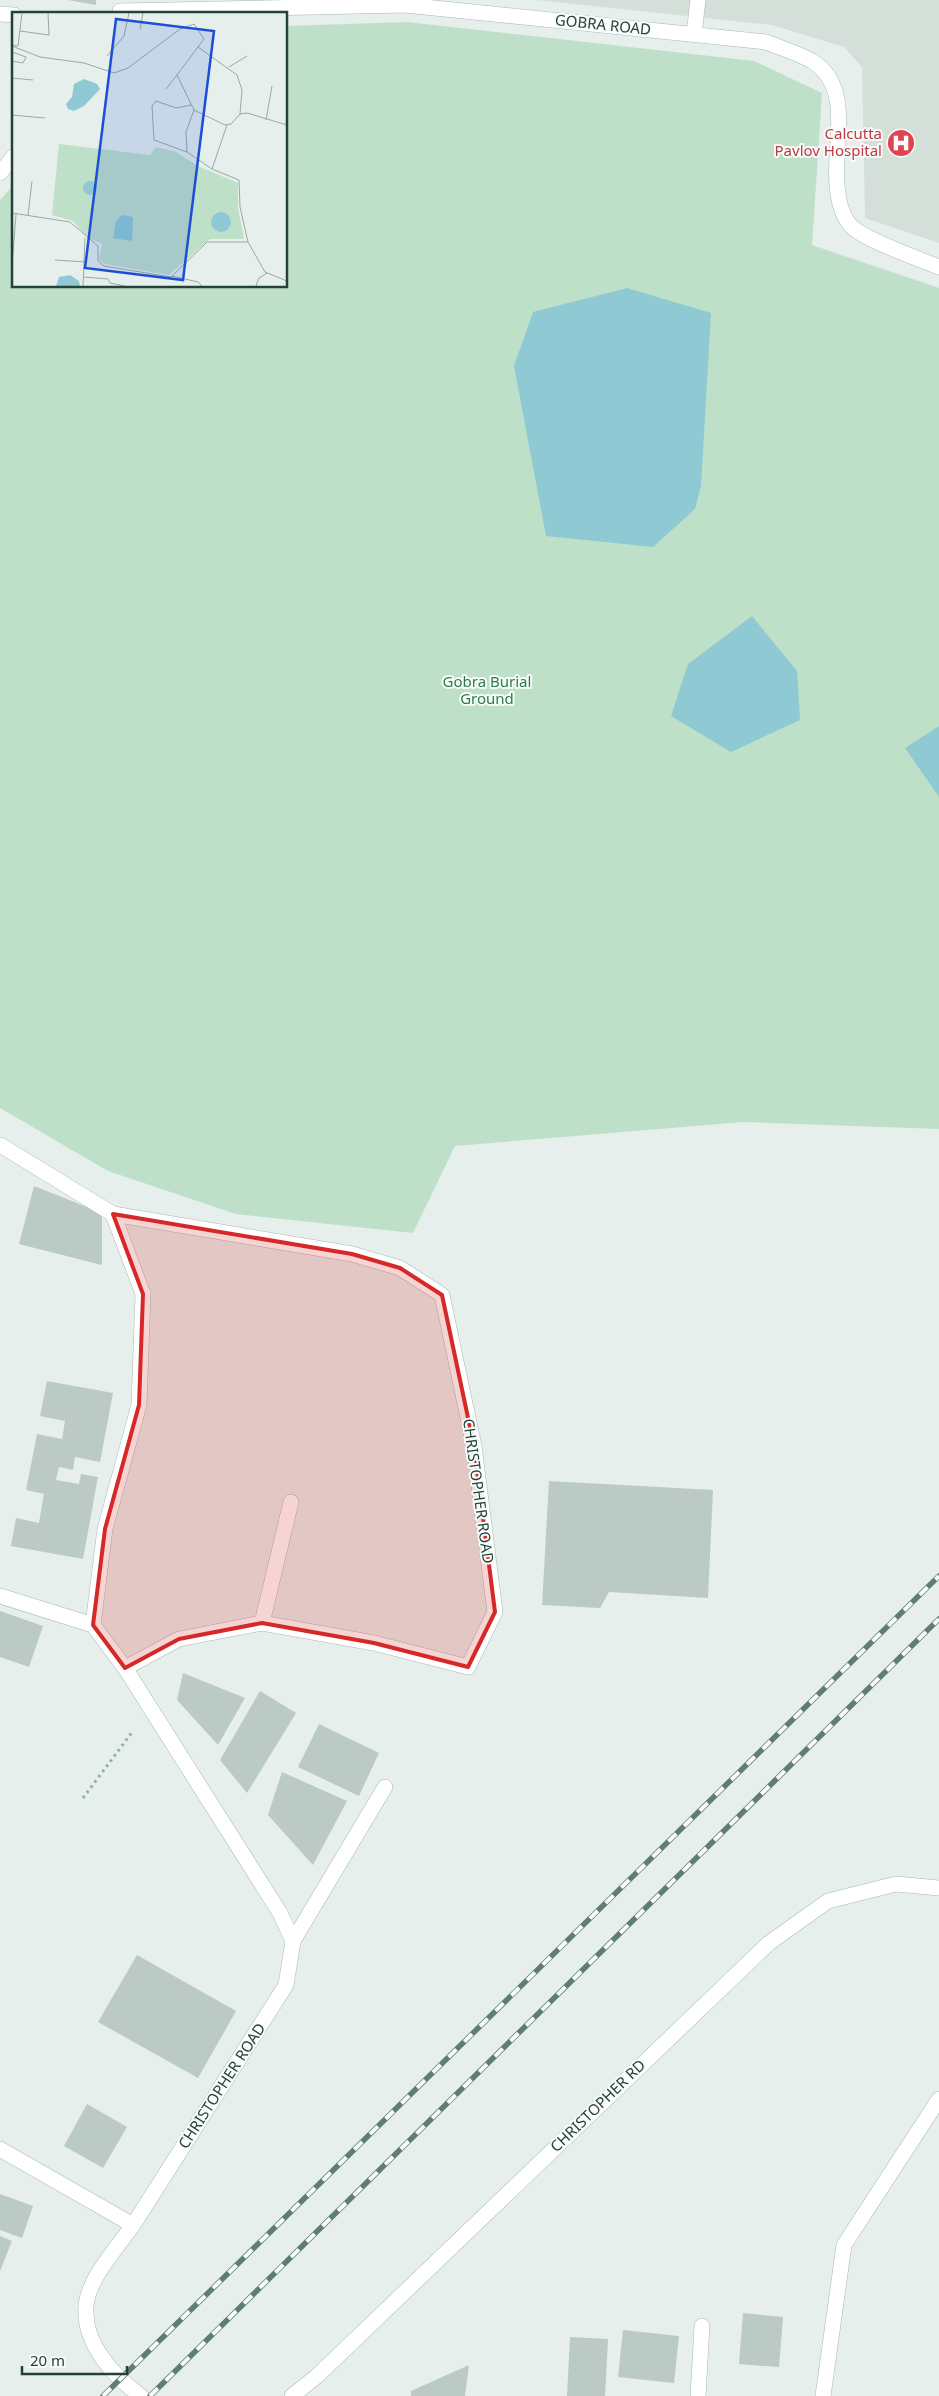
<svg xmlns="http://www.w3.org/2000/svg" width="939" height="2396" font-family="'Noto Sans',sans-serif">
	<rect width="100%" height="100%" fill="#e6efeb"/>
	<path fill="#d4dfda" d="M537,0H939V243L865,218L862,67L844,47L772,25Z"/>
	<path fill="#bfe0c8" d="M407,22L754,61L822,93L812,245L939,288V1129L744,1122L455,1146L413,1233L236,1214L108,1171L0,1108V200L14,185V286H286V26Z"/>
	<path fill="#8ec9d4" d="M627,288L711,313L701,486L695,509L653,547L546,536L514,366L533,312Z
		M752,616L797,671L800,720L731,752L671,716L688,664Z
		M939,726V797L905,748Z"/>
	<path fill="#bbcac4" d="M68,0H96V5Z
		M34,1186L102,1213V1265L19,1244Z
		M47,1381L113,1393L100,1462L75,1457L73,1470L59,1467L56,1480L79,1484L81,1474L98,1477L83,1559L11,1546L16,1518L39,1523L44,1494L26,1490L37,1434L62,1439L65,1421L40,1416Z
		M549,1481L713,1490L708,1598L609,1592L600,1608L542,1605Z
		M0,1611L43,1626L29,1667L0,1657Z
		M183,1673L245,1698L218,1745L177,1700Z
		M260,1691L296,1713L247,1793L220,1760Z
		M319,1724L379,1753L359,1796L298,1767Z
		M282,1772L347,1801L313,1865L268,1815Z
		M137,1955L236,2011L198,2078L98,2022Z
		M87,2104L127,2127L103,2168L64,2146Z
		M0,2194L33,2206L22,2238L0,2230Z
		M0,2236L12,2241L0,2271Z
		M743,2313L783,2317L779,2367L739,2364Z
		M623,2330L679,2336L674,2383L618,2377Z
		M570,2337L608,2339L605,2396H567Z
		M469,2365L465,2396H411V2391Z"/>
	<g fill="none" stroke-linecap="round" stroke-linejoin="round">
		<defs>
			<path id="lane" d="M694,34L698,0
				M262,1623L291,1502
				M698,2396L702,2326
				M823,2396L844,2245L939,2099"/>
			<path id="street" d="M0,14L14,15
				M113,1214L352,1254L400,1268L442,1295L474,1446L495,1612L468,1667L374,1643L262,1623L179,1639L125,1668
				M293,1941L385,1787
				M0,2149L133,2225"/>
			<path id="secondary" d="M120,11L405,5L766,42C781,48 798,53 812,61C854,87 833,145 837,185C838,198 841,214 850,225C862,239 919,259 939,267
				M0,173L14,156
				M0,1145L113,1214L143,1294L139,1405L105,1529L93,1625
				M0,1596L93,1625L125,1668L280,1913L293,1941L286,1985C236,2064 186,2143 135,2222C119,2246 88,2278 86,2306C83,2343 113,2376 141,2396
				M292,2396L317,2376L769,1943L828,1901L896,1884L939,1888"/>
		</defs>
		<use href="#lane" stroke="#a8b8b2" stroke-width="16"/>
		<use href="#street" stroke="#a8b8b2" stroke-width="16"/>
		<use href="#secondary" stroke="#a4bbb3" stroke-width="16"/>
		<path stroke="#86b3a5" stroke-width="3" stroke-dasharray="2.5 4" stroke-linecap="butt" d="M83,1798L133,1731"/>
		<use href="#lane" stroke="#fff" stroke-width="15"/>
		<use href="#street" stroke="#fff" stroke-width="15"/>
		<use href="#secondary" stroke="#fff" stroke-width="15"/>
		<defs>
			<path id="rail" d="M103,2396L939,1576
				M150,2396L939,1619"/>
		</defs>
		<use href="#rail" stroke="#5f7d75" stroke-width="5.5"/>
		<use href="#rail" stroke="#f7fbf9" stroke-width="4" stroke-dasharray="11" stroke-linecap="butt"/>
	</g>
	<path fill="#d62828" fill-opacity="0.2" stroke="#d62828" stroke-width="4" stroke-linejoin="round" d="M113,1214L352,1254L400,1268L442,1295L474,1446L495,1612L468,1667L374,1643L262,1623L179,1639L125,1668L93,1625L105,1529L139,1405L143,1294Z"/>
	<defs>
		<symbol id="hospital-disc" viewBox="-11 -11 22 22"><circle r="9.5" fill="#e0444e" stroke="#f7fbf9"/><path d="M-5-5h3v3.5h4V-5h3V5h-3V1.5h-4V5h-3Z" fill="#fff"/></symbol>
	</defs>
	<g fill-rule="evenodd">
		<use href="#hospital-disc" x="885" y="127" width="32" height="32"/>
	</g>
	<g text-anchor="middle" stroke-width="4" stroke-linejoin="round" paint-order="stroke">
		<g font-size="15" fill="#24423a" stroke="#f7fbf9">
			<text transform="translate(603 25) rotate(6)" y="5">GOBRA ROAD</text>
			<text transform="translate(478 1491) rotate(82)" y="5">CHRISTOPHER ROAD</text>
			<text transform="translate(222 2086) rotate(-57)" y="5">CHRISTOPHER ROAD</text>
			<text transform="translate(598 2106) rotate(-44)" y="5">CHRISTOPHER RD</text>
		</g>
		<g font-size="15" fill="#be3a42" stroke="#f7fbf9" text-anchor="end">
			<text x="882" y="139">Calcutta<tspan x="882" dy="17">Pavlov Hospital</tspan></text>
		</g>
		<g font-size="15" fill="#2d7a4b" stroke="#f7fbf9">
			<text x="487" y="687">Gobra Burial<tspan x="487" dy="17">Ground</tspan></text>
		</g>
	</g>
	<g transform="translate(12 12)">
		<rect width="275" height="275" fill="#e6efeb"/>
		<path d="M47,132L138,143L144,135L162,139L188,155L226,171V196L232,227H198L157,263L93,252L87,248L90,232L75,225L61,209L40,203Z" fill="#bfe0c8"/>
		<path d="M72,67L85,72L88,77L72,94L62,99L56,97L54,92L60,85L62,72ZM71 176a7 7 0 1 1 14 0a7 7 0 1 1-14 0ZM199 210a10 10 0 1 1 20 0a10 10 0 1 1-20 0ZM110,203L121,205L120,229L101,226L104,209ZM58,263L67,269L68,274H44L47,265Z" fill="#8ec9d4"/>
		<path fill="none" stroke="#98aaa4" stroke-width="1" d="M182,12L192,27L165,63L182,98L213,113L219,112L228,102L235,101L275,113M128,17L131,1M8,19L37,23L36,1M1,33L6,34L10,1M0,34L28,45L72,51L102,61L116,56L168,17L182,12M186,35L225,63L230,78L228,102M0,40L14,45L11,51L0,49M95,44L112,24L117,1M217,55L235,44M0,66L21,68M154,77L165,63M182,98L174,120L175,140L200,157L227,168L228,195L236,230L253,260L275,269M0,103L33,106M254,108L260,74M175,140L142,128L140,94L144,89L164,96L179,93M200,157L215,113M0,201L58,210L86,234V249L92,254L159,265M16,203L20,169M43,248L74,250M0,254L4,202M160,264L186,270L190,274M72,265L96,267L98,271L113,274M159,265L195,230H236M71,274L73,226M244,274L247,266L255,261"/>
		<path fill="#1d4ed8" fill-opacity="0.15" stroke="#1d4ed8" stroke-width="2.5" d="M104,7L202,19L171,268L73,256Z"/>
		<rect width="275" height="275" fill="none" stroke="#24423a" stroke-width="2.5"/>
	</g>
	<path d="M22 2366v8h105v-8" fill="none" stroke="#24423a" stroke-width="2.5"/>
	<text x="30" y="2366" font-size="15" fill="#24423a" stroke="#f7fbf9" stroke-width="4" paint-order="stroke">20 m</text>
</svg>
